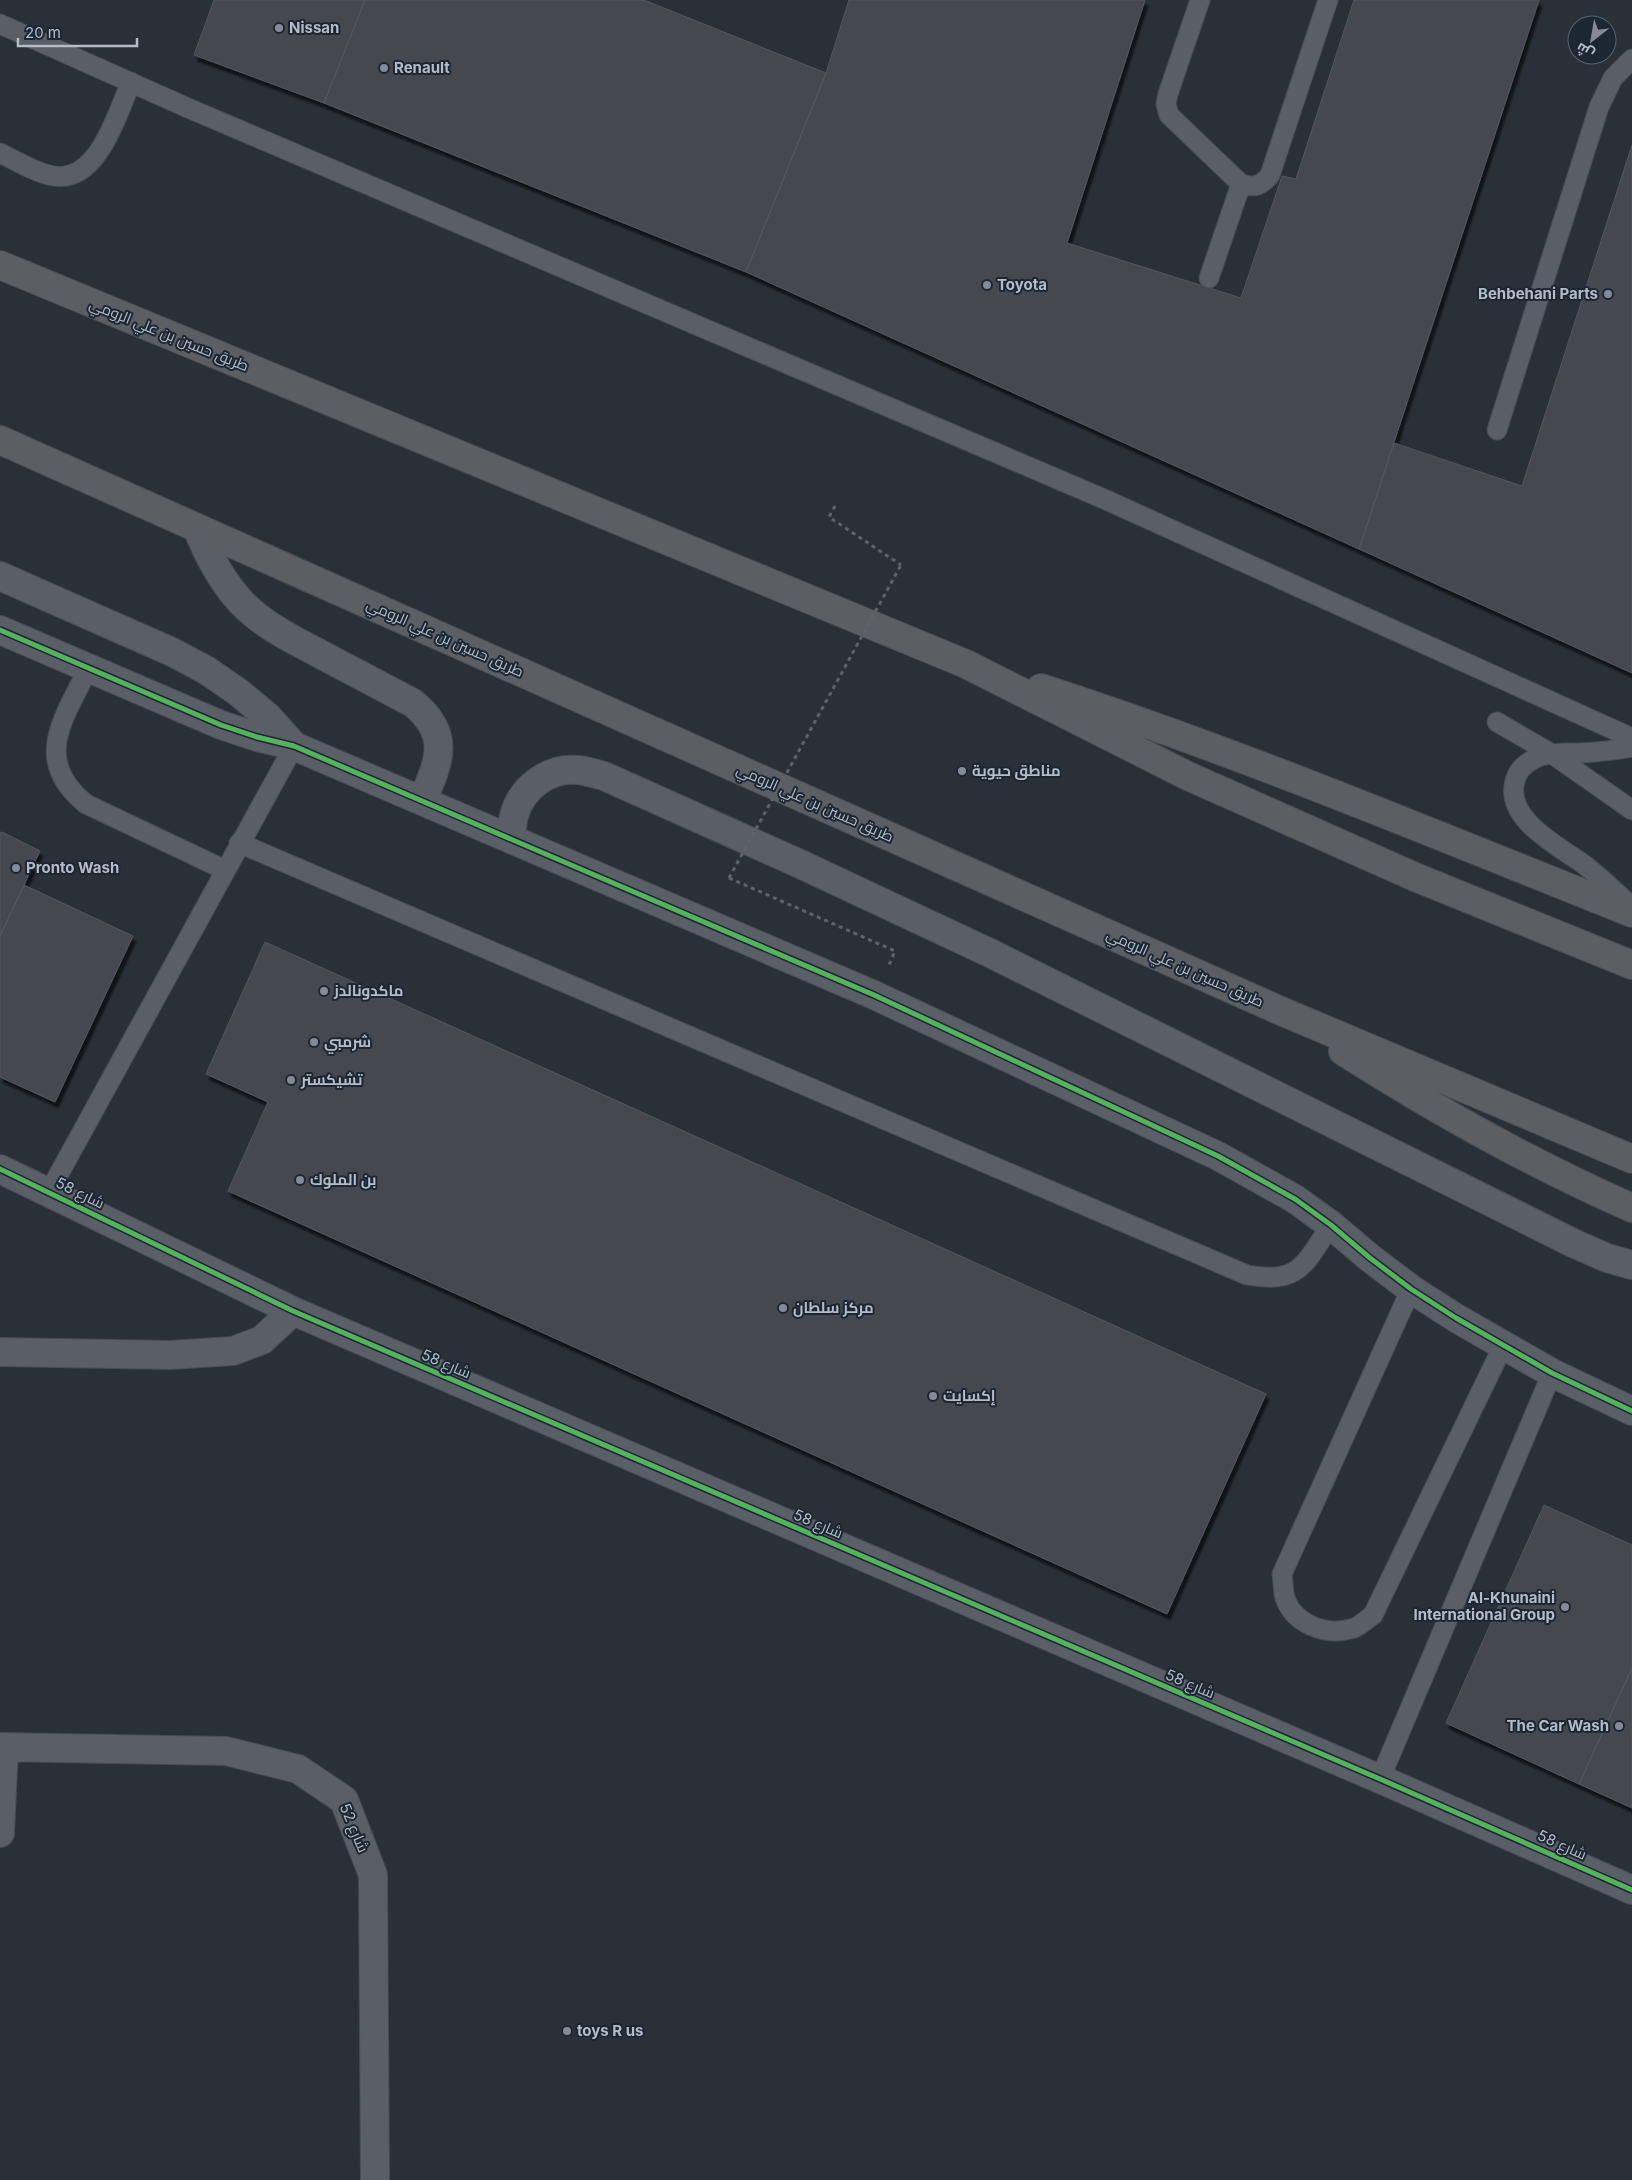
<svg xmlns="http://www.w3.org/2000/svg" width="1632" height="2180" font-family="Inter,Cairo,sans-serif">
	<defs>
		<filter id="shadow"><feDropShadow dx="3" dy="5.5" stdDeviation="1" flood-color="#0009"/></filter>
	</defs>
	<rect width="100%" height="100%" fill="#2a3038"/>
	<path fill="#444950" stroke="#52575f" filter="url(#shadow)" d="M214,0H365L324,103L194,55Z
		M365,0H644L826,73L746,272L324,103Z
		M849,0H1145L1067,243L1241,298L1282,176L1296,179L1354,0H1539L1359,549L746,272L826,73Z
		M1632,145V673L1359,549L1394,443L1522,486Z
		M2,832L40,851L0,936V833Z
		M24,885L133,936L55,1102L0,1077V936Z
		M265,942L1266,1394L1167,1614L228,1191L268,1102L206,1074Z
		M1544,1505L1632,1545V1668L1579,1784L1446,1723Z
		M1632,1668V1808L1579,1784Z"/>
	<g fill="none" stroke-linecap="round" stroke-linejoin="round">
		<defs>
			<path id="service" d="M1200,0L1168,94L1166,104L1169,115L1241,184C1255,188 1261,186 1270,175L1328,0
				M0,24L188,108L1104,499L1632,738
				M0,153C17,161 35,173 54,176C98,183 117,114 131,82
				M1209,278L1241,184
				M1497,430L1599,107L1613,78L1632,59
				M88,669C63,720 32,760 86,804L225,870
				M1497,722L1552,754L1632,810
				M1632,747C1615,750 1597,752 1579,753C1567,753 1553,752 1541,756C1528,761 1518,768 1515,781C1504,820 1561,847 1586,866C1602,879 1617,893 1632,907
				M239,843L1247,1275C1300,1285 1305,1263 1331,1225
				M49,1192L294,746
				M1411,1289L1282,1574C1283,1581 1283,1588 1284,1594C1291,1624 1326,1637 1354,1628C1360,1626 1367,1619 1373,1615L1503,1346
				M1380,1779L1552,1373"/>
			<path id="minor" d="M197,528C208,555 221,581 242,603C264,626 294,640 322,655C352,671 383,687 413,703C452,735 439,762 422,801
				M0,576L172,652L206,670L238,692L268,717L294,746
				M0,630L221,725L257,737L294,746L874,995L1218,1156L1295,1199L1331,1225L1370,1258L1411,1289L1456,1318L1552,1373L1632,1411
				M511,839C512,831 512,823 514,816C521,788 549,767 578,770C587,771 596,774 604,776L798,863L990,953L1573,1243L1607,1258L1632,1265
				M0,1169L293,1311L1380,1779L1632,1890
				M0,1352L170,1355L233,1351L262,1340L293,1311
				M0,1747L226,1751L298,1769L344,1800L373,1875L375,2180
				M0,1833L4,1747"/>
			<path id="trunk" d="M0,265L966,664L1188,776L1415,877L1632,965
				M0,440L1281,1011L1632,1159
				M1041,688C1242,753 1436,835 1632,913
				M1343,1051C1437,1111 1530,1163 1632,1208"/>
		</defs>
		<use href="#service" stroke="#484c53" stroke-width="21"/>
		<use href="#minor" stroke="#484c53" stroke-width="30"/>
		<use href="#trunk" stroke="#474c53" stroke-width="30"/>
		<path stroke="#5d636a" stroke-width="3" stroke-dasharray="4 4" stroke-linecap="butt" d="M835,506L829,517L901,565
			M729,878L895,951L889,965"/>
		<use href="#service" stroke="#5a5e66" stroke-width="19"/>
		<use href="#minor" stroke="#5a5e66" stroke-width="28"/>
		<use href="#trunk" stroke="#5b5f64" stroke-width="28"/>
		<path stroke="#5d636a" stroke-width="3" stroke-dasharray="4 4" stroke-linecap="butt" d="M729,878L901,565"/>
		<defs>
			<path id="cycleway" d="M0,630L221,725L257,737L294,746L874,995L1218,1156L1295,1199L1331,1225L1370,1258L1411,1289L1456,1318L1552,1373L1632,1411
				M0,1169L293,1311L1380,1779L1632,1890"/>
		</defs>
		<use href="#cycleway" stroke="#1d2633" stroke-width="8"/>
		<use href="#cycleway" stroke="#56b35d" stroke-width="5"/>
	</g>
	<g fill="#848b96" stroke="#1d2633" stroke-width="2">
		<circle cx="279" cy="28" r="5"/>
		<circle cx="384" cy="68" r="5"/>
		<circle cx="987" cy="285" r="5"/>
		<circle cx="1608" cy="294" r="5"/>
		<circle cx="962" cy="771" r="5"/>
		<circle cx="16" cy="868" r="5"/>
		<circle cx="324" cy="991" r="5"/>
		<circle cx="314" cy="1042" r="5"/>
		<circle cx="291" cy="1080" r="5"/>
		<circle cx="300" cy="1180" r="5"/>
		<circle cx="783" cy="1308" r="5"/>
		<circle cx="933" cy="1396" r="5"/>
		<circle cx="1565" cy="1607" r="5"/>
		<circle cx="1619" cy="1726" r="5"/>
		<circle cx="567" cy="2031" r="5"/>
	</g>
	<g text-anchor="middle" stroke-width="4" stroke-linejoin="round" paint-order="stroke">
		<g font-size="15" font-weight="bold" fill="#b4bcc9" stroke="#1d2633" text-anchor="start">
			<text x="289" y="33">Nissan</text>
			<text x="394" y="73">Renault</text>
			<text x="997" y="290">Toyota</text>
			<text x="1598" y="299" text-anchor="end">Behbehani Parts</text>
			<text x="972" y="776">مناطق حيوية</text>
			<text x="26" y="873">Pronto Wash</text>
			<text x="334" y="996">ماكدونالدز</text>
			<text x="324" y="1047">شرمبي</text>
			<text x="301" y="1085">تشيكستر</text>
			<text x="310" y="1185">بن الملوك</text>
			<text x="793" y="1313">مركز سلطان</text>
			<text x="943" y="1401">إكسايت</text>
			<text x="1555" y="1603" text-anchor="end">Al-Khunaini<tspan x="1555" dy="17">International Group</tspan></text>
			<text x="1609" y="1731" text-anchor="end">The Car Wash</text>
			<text x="577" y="2036">toys R us</text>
		</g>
		<g font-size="15" fill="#b4bcc9" stroke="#1d2633">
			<text transform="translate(169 335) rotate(22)" y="5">طريق حسين بن علي الرومي</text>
			<text transform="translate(445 638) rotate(24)" y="5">طريق حسين بن علي الرومي</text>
			<text transform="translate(815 803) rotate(24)" y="5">طريق حسين بن علي الرومي</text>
			<text transform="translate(1185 968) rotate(24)" y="5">طريق حسين بن علي الرومي</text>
			<text transform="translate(80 1193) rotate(26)" y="5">شارع 58</text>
			<text transform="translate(446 1364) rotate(23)" y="5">شارع 58</text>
			<text transform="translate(818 1524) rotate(23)" y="5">شارع 58</text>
			<text transform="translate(1190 1684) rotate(23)" y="5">شارع 58</text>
			<text transform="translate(354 1828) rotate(67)" y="5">شارع 52</text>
			<text transform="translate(1562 1845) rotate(24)" y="5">شارع 58</text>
		</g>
	</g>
	<g transform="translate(1592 40) rotate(211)"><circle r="24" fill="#1d2633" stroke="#59626f"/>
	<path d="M0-4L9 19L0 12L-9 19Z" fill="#848b96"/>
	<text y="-8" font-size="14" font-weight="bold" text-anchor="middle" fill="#b4bcc9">ش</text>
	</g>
	<path d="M18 38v8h119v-8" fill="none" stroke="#b4bcc9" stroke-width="2.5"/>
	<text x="25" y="38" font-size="15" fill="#b4bcc9" stroke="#1d2633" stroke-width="4" paint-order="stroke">20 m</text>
</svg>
